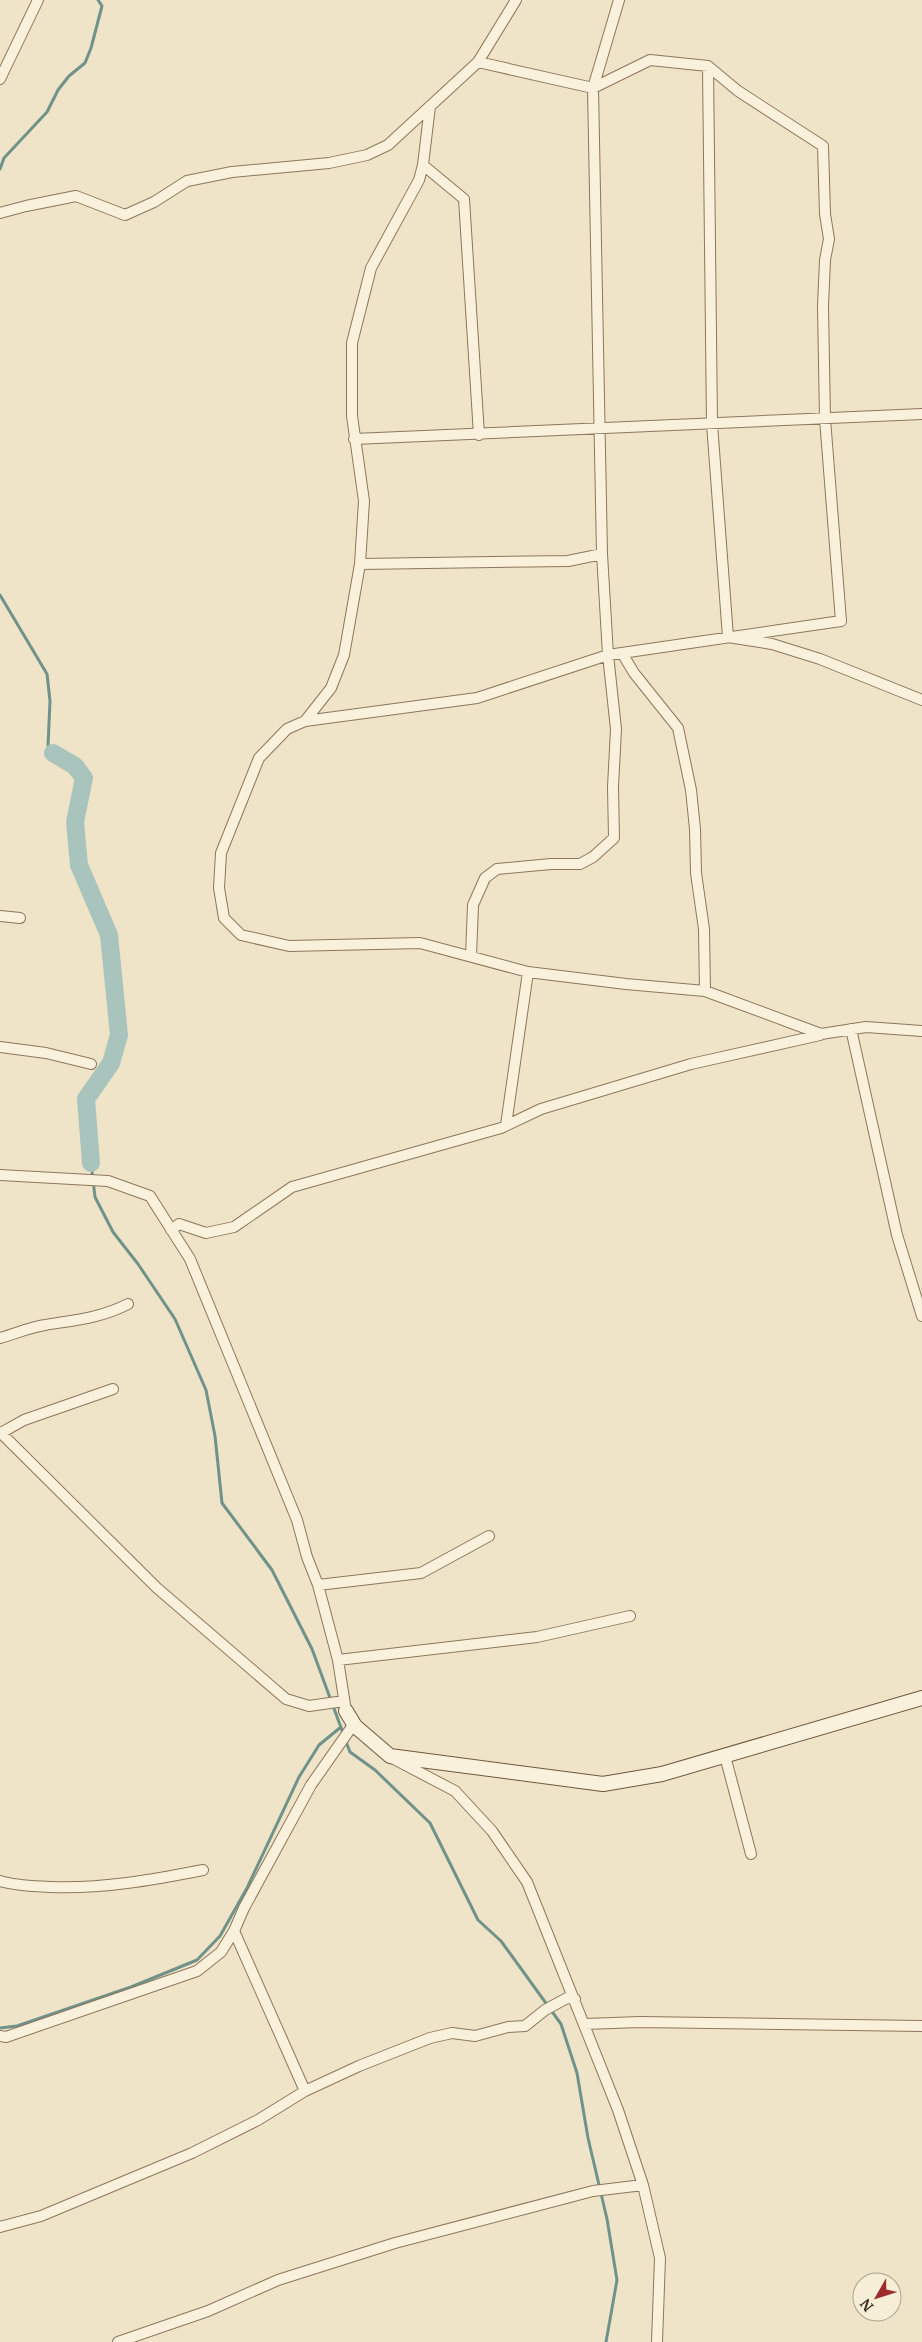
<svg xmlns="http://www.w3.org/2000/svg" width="922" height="2342" font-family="Merriweather,serif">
	<rect width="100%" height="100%" fill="#f0e4c8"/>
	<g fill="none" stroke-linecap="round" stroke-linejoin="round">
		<path stroke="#6f938a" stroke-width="3" d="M0,169L4,158L47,112L58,90L69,76L85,63L91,48L102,6L98,0
			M0,595L47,674L50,701L48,746L53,753
			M91,1163L95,1197L113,1232L138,1264L175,1319L206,1390L215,1436L222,1503L272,1570L312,1649L343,1733
			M345,1739L350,1752L375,1770L430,1823L478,1920L501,1941L561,2024L577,2073L588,2138L607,2219L617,2280L606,2342
			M0,2028L17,2026L131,1987L197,1960L220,1936L247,1888L299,1777L319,1745L341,1727"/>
		<path stroke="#a9c4bc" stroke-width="18" d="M53,753L75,766L84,778L75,822L79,865L109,935L119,1035L111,1063L86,1099L91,1163"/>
		<defs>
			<path id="street" d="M478,62L516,0
				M708,66L712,424L728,637L772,644L820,659L922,700
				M0,79L38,0
				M423,165L464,199L479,435
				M0,213L26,206L76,196L125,215L154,202L187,181L232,172L329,163L367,155L388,145L478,62L593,88L650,60L708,66L738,91L823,146L825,214L829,239L825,260L823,306L825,419L841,621L608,655L477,698L305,721L287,729L259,758L221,853L219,888L224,918L241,935L289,946L420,943L528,972L626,984L705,991L821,1034L866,1027L922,1031
				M354,439L922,414
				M360,564L568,561L602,554
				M622,653L634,673L678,728L691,790L695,829L696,873L704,929L705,991
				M305,721L331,688L344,655L360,564L364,501L352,416V343L371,268L419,180L423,165L430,106
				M0,916L20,918
				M471,956L473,905L485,878L497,869L551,864H580L593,857L614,838L613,787L616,729L608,655L602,554L593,88L619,0
				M851,1029L897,1235L922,1316
				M0,1047L46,1053L91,1064
				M506,1125L528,972
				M0,1175L108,1181L150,1196L190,1259L297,1520L307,1557L318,1585L338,1660L346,1711
				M171,1230L179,1224L206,1233L234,1227L292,1187L501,1128L541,1109L691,1064L820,1035
				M0,1338C15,1334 30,1327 45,1325C75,1320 101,1318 128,1304
				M0,1432L157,1588L286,1699L309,1706L344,1701
				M1,1433L24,1420L113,1389
				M318,1585L421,1573L489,1536
				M338,1660L537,1637L630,1616
				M725,1756L751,1854
				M394,1759L455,1791L492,1831L527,1882L618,2110L643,2185L660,2258L657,2342
				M0,1881C16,1886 32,1886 50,1887C102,1889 152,1880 203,1870
				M585,2024L640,2022L922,2026
				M0,2036L6,2037L197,1971L221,1952L234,1931L244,1908L311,1785L351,1728L355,1726
				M305,2091L359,2066L430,2038L452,2033L475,2036L508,2027L525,2026L545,2010L567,1998L575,1999
				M0,2227L41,2216L192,2153L258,2120L305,2091L234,1931
				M118,2342L208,2311L278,2280L395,2243L593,2191L643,2185"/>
			<path id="secondary" d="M346,1711L355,1726L390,1756L603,1784L662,1774L922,1698"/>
		</defs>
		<use href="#street" stroke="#8d765c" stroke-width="12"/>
		<use href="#secondary" stroke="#6f573f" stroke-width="16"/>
		<use href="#street" stroke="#faf1dc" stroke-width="10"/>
		<use href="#secondary" stroke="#faf1dc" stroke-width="14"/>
	</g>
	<g transform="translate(877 2297) rotate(231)"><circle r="24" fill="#f7eed8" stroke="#ada18e"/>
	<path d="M0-4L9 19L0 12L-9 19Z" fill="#9e2a2b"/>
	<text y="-8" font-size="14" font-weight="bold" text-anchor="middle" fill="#3d2e20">N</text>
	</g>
</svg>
